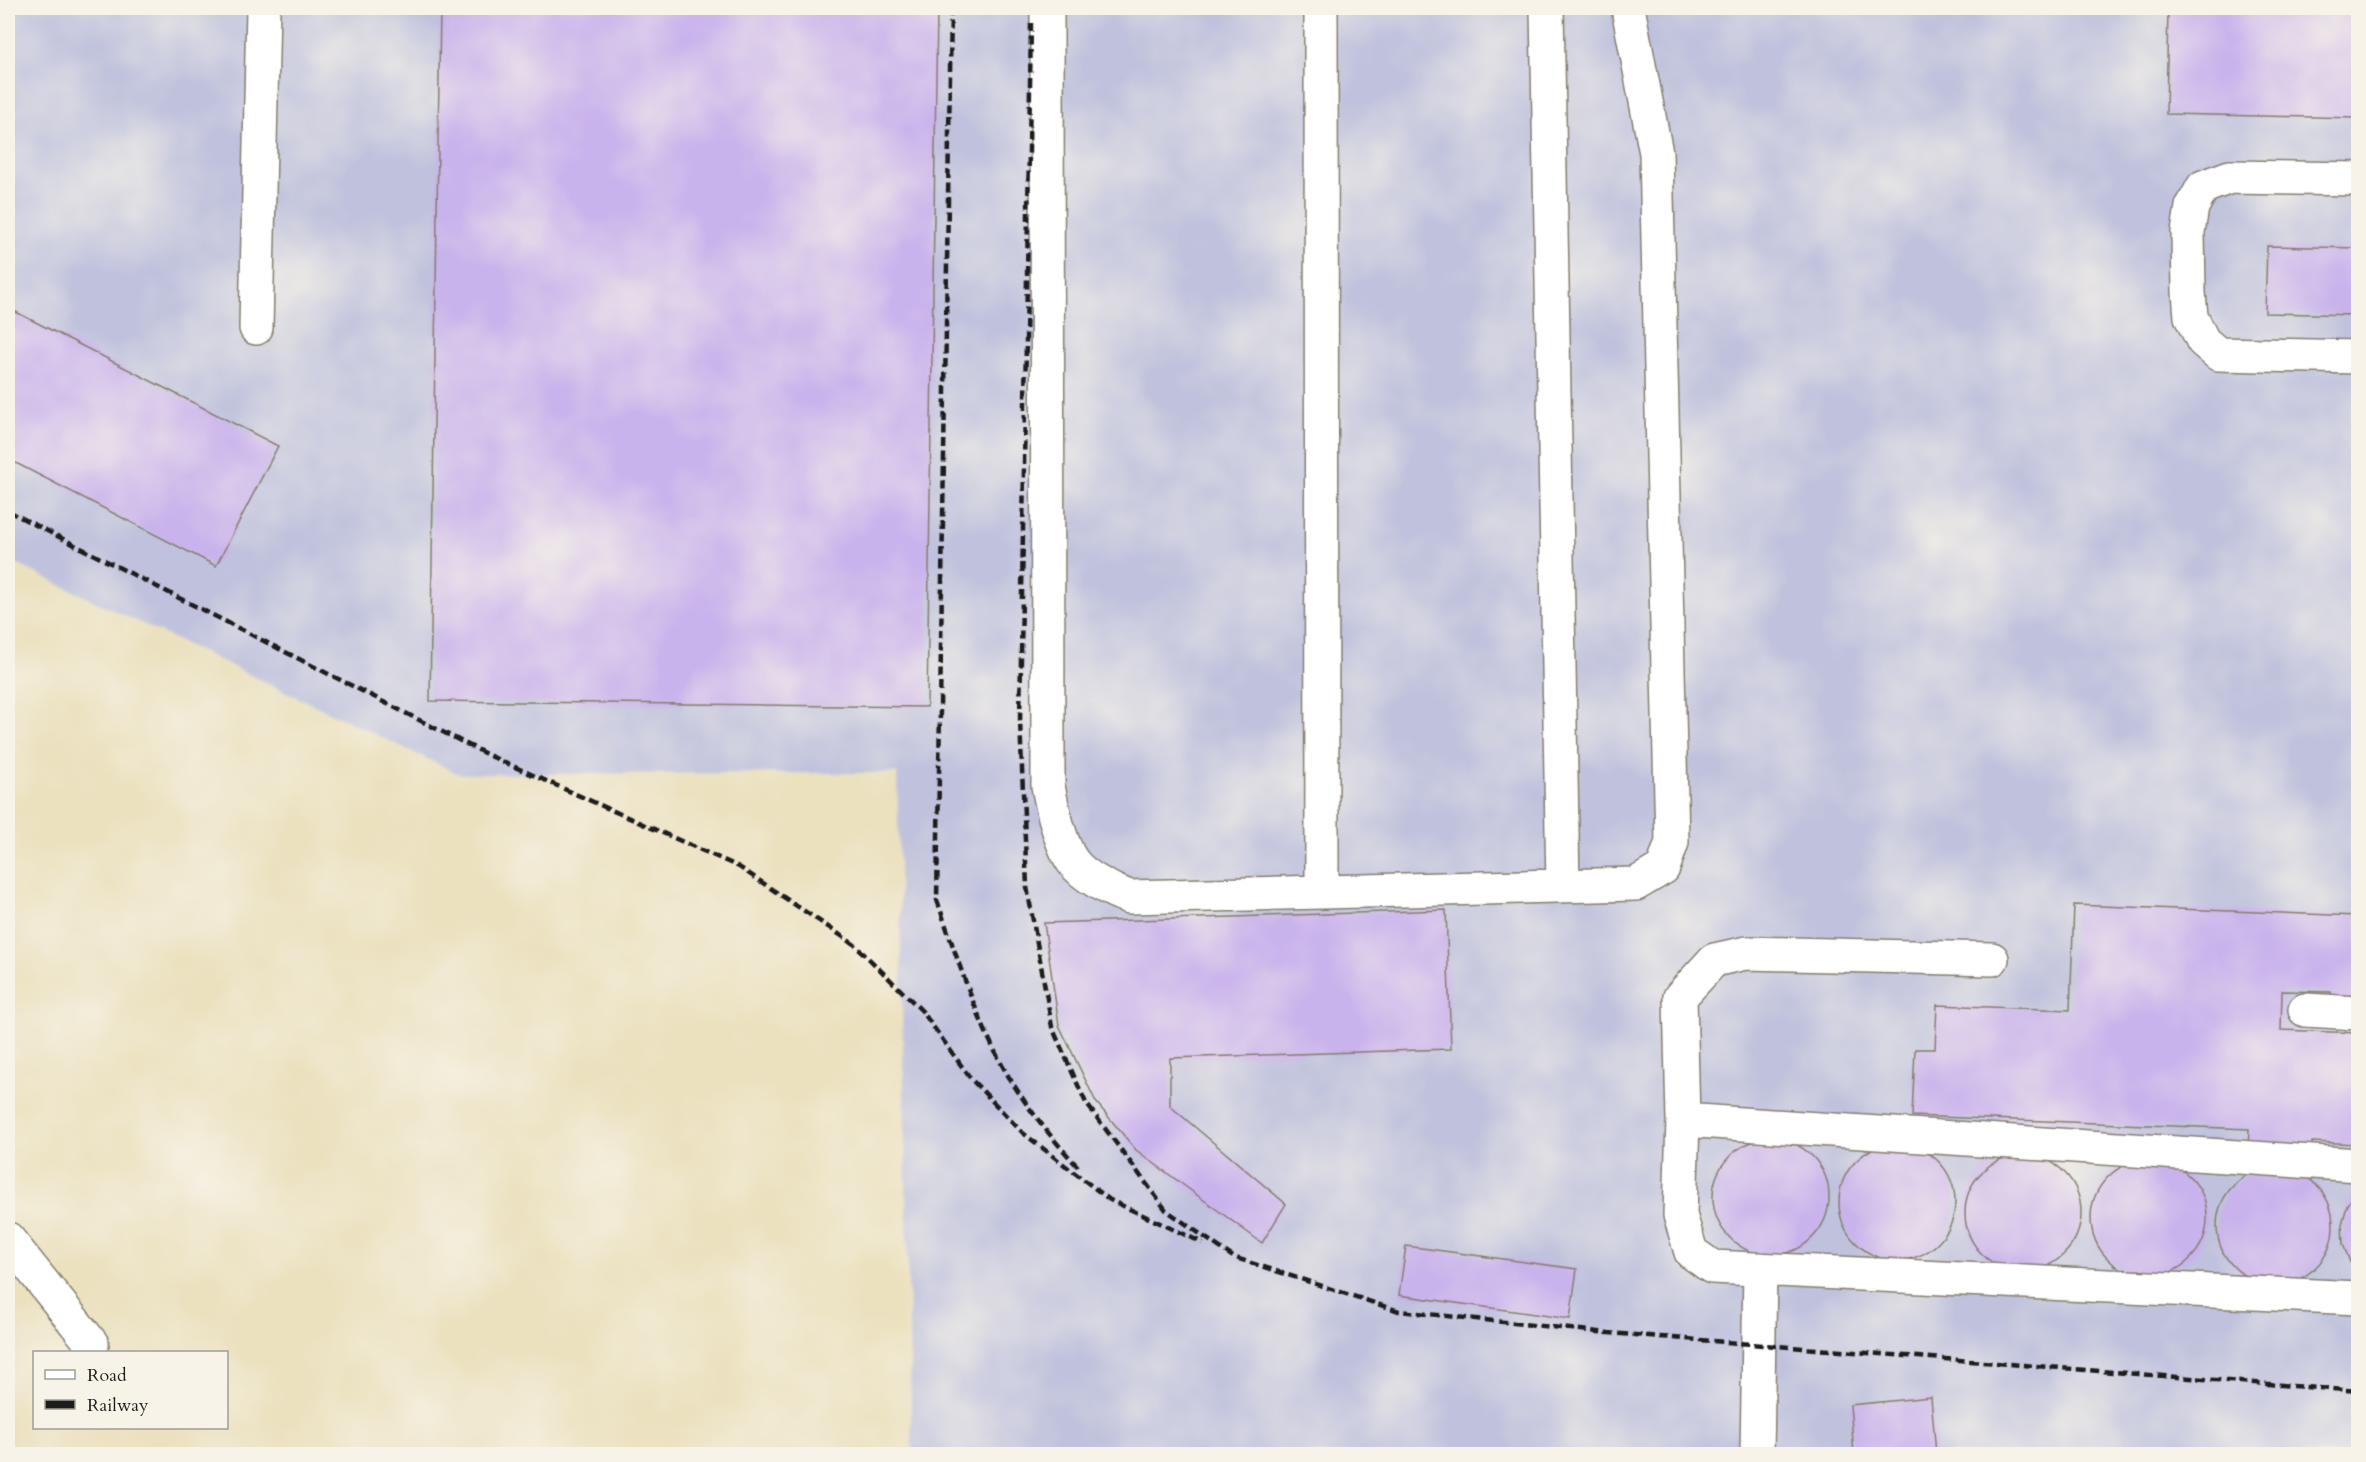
<svg xmlns="http://www.w3.org/2000/svg" width="2366" height="1462" font-family="Cardo,serif">
	<rect width="100%" height="100%" fill="#f7f3e8"/>
	<filter id="ink" filterUnits="userSpaceOnUse"><feTurbulence type="fractalNoise" baseFrequency=".0167" numOctaves="2"/><feDisplacementMap in="SourceGraphic" scale="12" xChannelSelector="R" yChannelSelector="G"/><feConvolveMatrix kernelMatrix="1 2 1 2 8 2 1 2 1" color-interpolation-filters="sRGB"/></filter>
	<filter id="wash" filterUnits="userSpaceOnUse"><feTurbulence type="fractalNoise" baseFrequency=".008" numOctaves="4" result="noise"/><feDisplacementMap in="SourceGraphic" scale="24" xChannelSelector="R" yChannelSelector="G"/><feGaussianBlur stdDeviation="1.35" result="paint"/><feColorMatrix in="noise" values="0 0 0 0 0 0 0 0 0 0 0 0 0 0 0 0 0 1.4 0 .05"/><feComposite in="paint" operator="in"/></filter>
	<g filter="url(#wash)">
		<rect width="100%" height="100%" fill="#ebe1bf"/>
		<path fill="#c0c2dd" d="M8,8H2358V1454H912L897,773L459,774L8,560Z"/>
		<g id="blocks">
			<path fill="#c9b3ec" d="M440,8H937L927,707L430,701Z
				M2168,8H2358V118L2166,114Z
				M2267,246L2358,248V315L2265,313Z
				M8,308L278,446L216,566L8,459Z
				M2074,905L2358,916V1008L2331,1007V992L2282,991L2281,1030L2358,1033V1144L2312,1142V1153L2248,1150L2249,1129L1912,1116L1915,1049H1935L1937,1005L2070,1010Z
				M1446,910L1451,1049L1170,1058V1106L1286,1204L1262,1243L1136,1150L1096,1102L1059,1025L1044,923Z
				M1713 1197a58 58 0 1 1 116 0a58 58 0 1 1-116 0Z
				M1839 1202a58 58 0 1 1 116 0a58 58 0 1 1-116 0Z
				M1965 1213a58 58 0 1 1 116 0a58 58 0 1 1-116 0Z
				M2091 1218a58 58 0 1 1 116 0a58 58 0 1 1-116 0Z
				M2217 1226a58 58 0 1 1 116 0a58 58 0 1 1-116 0Z
				M2358,1188V1271L2350,1262L2343,1244L2342,1224L2347,1206Z
				M1406,1246L1577,1269L1570,1319L1399,1295Z
				M1931,1397L1936,1454H1854L1850,1405Z"/>
		</g>
	</g>
	<g filter="url(#ink)">
		<use href="#blocks" fill-opacity="0" stroke="#847e6e" stroke-width="1.5"/>
		<g fill="none" stroke-linecap="round" stroke-linejoin="round">
			<defs>
				<path id="minor" d="M1047,8L1048,786C1052,807 1061,846 1073,862C1084,877 1112,891 1129,897L1636,884L1663,868L1672,842L1656,153L1628,8
					M1321,8L1322,892
					M1547,8L1563,886
					M2358,179L2230,177L2203,187L2192,207L2188,232L2189,292L2191,317L2203,341L2218,354L2358,357
					M256,328L263,8
					M1992,959L1746,953L1714,960L1680,997L1683,1120L1680,1215L1691,1252L1712,1267L2358,1298
					M2305,1010L2358,1013
					M1683,1120L2358,1165
					M8,1239L92,1344
					M1757,1454L1760,1269"/>
			</defs>
			<use href="#minor" stroke="#847e6e" stroke-width="36"/>
			<use href="#minor" stroke="#fff" stroke-width="33"/>
			<path stroke="#1c1c1c" stroke-width="4.5" stroke-dasharray="9 4.5" stroke-linecap="butt" d="M951,8L937,900C958,960 979,1029 1012,1082C1031,1113 1055,1142 1080,1169
				M1031,23L1020,721L1027,887L1052,1027L1086,1103L1166,1210L1233,1257L1399,1311L1609,1333L2358,1391
				M8,511L488,755L739,867L855,945L922,1011L971,1079L1023,1133L1110,1200L1203,1243"/>
		</g>
	</g>
	<rect width="2366" height="1462" fill="none" stroke="#f7f3e8" stroke-width="30"/>
	<rect x="33" y="1351" width="195" height="78" fill="#f7f3e8" stroke="#9f9d96" stroke-width="1.5"/>
	<rect x="45" y="1370" width="30" height="9" fill="#ffffff" stroke="#9f9d96" stroke-width="1.5"/>
	<text x="87" y="1381" font-size="18" fill="#1c1c1c">Road</text>
	<rect x="45" y="1400" width="30" height="9" fill="#1c1c1c" stroke="#9f9d96" stroke-width="1.5"/>
	<text x="87" y="1411" font-size="18" fill="#1c1c1c">Railway</text>
</svg>
